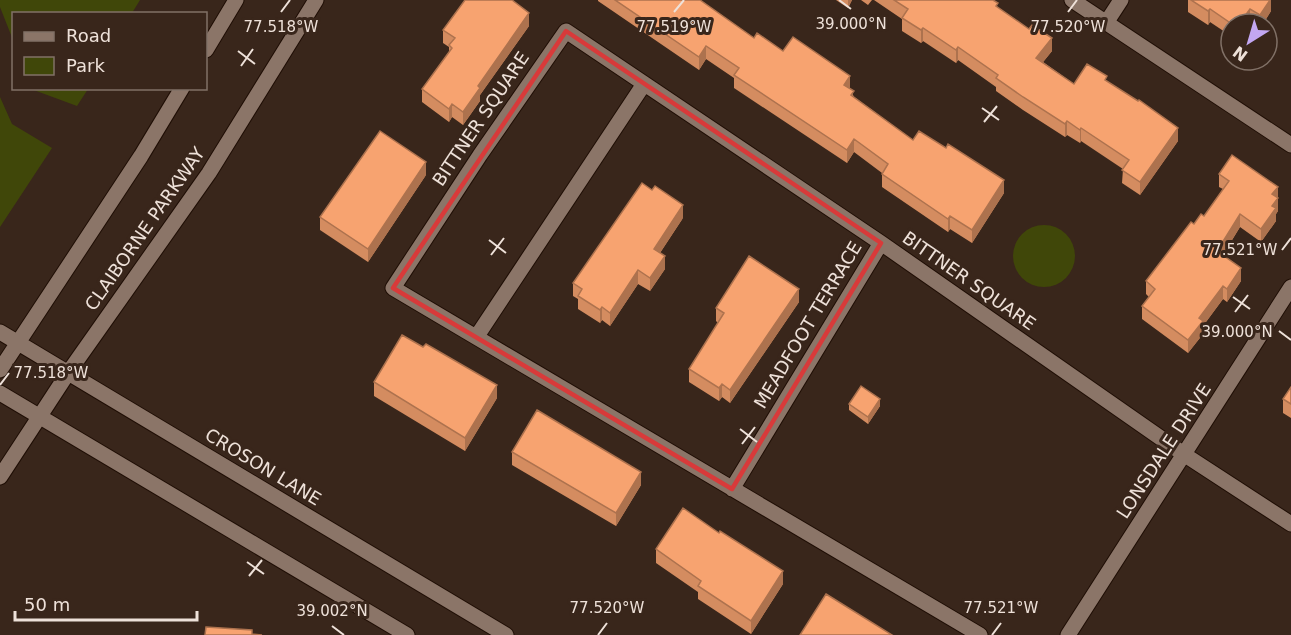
<svg xmlns="http://www.w3.org/2000/svg" width="1291" height="635" font-family="'DejaVu Sans',sans-serif">
	<rect width="100%" height="100%" fill="#39261b"/>
	<path fill="#404709" d="M0,0H140L132,13L14,14L13,40L0,7Z
		M31,89H88L77,106Z
		M0,97L12,124L52,148L0,227Z
		M1013 256a31 31 0 1 1 62 0a31 31 0 1 1-62 0Z"/>
	<g fill="none" stroke-linecap="round" stroke-linejoin="round">
		<defs>
			<path id="street" d="M1072,0L1291,145
				M1106,23L1121,0
				M477,336L644,84
				M732,489L881,243
				M980,635L393,288L480,155L566,31L881,243L1185,455L1291,524
				M1068,635L1291,287"/>
			<path id="secondary" d="M206,50L236,0
				M0,332L506,635
				M0,370L141,156L182,88
				M0,393L407,635
				M0,477L68,373L209,173L316,0"/>
		</defs>
		<use href="#street" stroke="#1f0e05" stroke-width="17"/>
		<use href="#secondary" stroke="#1f0e05" stroke-width="17"/>
		<use href="#street" stroke="#8b7568" stroke-width="15"/>
		<use href="#secondary" stroke="#8b7568" stroke-width="15"/>
	</g>
	<path fill="#d48c60" d="M598,0H700L754,38L783,51L850,89L854,97L913,140L1004,193L972,243L950,229L948,232L882,187V173L854,152L847,163L734,88V78L706,59L699,70L598,1Z
		M836,0H852L848,8Z
		M861,0H872L868,5Z
		M874,0H993L998,8L1052,51L1043,62L1074,84L1107,81L1178,141L1140,195L1122,183L1123,169L1081,141L1080,143L1067,135L1065,137L1023,110L996,91V87L958,60L956,63L923,41L921,43L902,31V19Z
		M1188,0H1271V11L1263,24H1253L1250,22L1248,24H1231V36L1210,22L1208,25L1188,12Z
		M529,26L480,95V101L463,125L452,117L449,122L422,102V89L449,52V47L443,43V30Z
		M1219,174L1278,187V211L1276,214V221L1261,242L1240,227L1223,255L1241,281L1227,302L1223,299L1203,326V334L1188,353L1142,319V306L1149,297L1146,294V281L1194,224L1204,216L1223,189L1219,187Z
		M426,175L368,262L320,230V217Z
		M683,218L660,253L665,269L650,291L638,284L610,326L602,320L600,323L578,309V299L573,296V283Z
		M799,302L730,403L722,397L719,401L689,382V369L718,323L716,321V308Z
		M374,382L497,398L465,451L374,396Z
		M1291,387V418L1283,413V399Z
		M849,404L880,406L868,424L849,410Z
		M512,452L641,485L616,526L512,465Z
		M656,549L783,584L751,634L698,599V592L656,563Z"/>
	<path fill="#ad724e" d="M848,0H852L848,8Z
		M1270,0H1271V11L1263,24H1260V15Z
		M1210,9V22L1208,25V11Z
		M1250,9V22L1248,24H1239Z
		M529,13V26L480,95V101L463,125V112L478,86Z
		M923,28V41L921,43V30Z
		M1052,38V51L1036,71V58Z
		M706,46V59L699,70V57Z
		M958,47V60L956,63V50Z
		M850,76V89L844,85Z
		M452,104V117L449,122V109Z
		M1067,121V135L1065,137V124Z
		M1081,128V141L1080,143V130Z
		M1178,128V141L1140,195V182Z
		M854,139V152L847,163V150Z
		M426,162V175L368,262V249Z
		M1004,180V193L972,243V230Z
		M1278,187V211L1276,214V221L1261,242V229L1272,194Z
		M683,205V218L654,262V249Z
		M1240,214V227L1217,264V251Z
		M950,216V229L948,232V219Z
		M665,256V269L650,291V278Z
		M1241,268V281L1227,302V289Z
		M638,270V284L610,326V313Z
		M1223,286V299L1203,326V334L1188,353V340L1199,318Z
		M799,289V302L730,403V390Z
		M602,307V320L600,323V310Z
		M722,384V397L719,401V388Z
		M497,385V398L465,451V438Z
		M880,399V406L868,424V417Z
		M641,472V485L616,526V513Z
		M783,571V584L751,634V621Z"/>
	<path fill="#f7a370" stroke="#ad724e" stroke-width="1.5" d="M465,0H512L529,13L478,86L480,88L463,112L452,104L449,109L422,89L452,48L449,45L455,38L443,30Z
		M615,0H700L754,38L757,33L783,51L793,37L850,76L844,85L854,91L851,95L913,140L919,131L946,148L948,144L1004,180L972,230L950,216L948,219L882,174L888,164L854,139L847,150L734,75L739,68L706,46L699,57Z
		M894,0H993L998,3L996,6L1029,29L1032,25L1052,38L1036,58L1074,84L1087,64L1107,76L1105,80L1138,101L1139,100L1178,128L1140,182L1122,170L1129,160L1081,128L1080,130L1067,121L1065,124L1023,97L996,78L998,75L958,47L956,50L923,28L921,30L902,18L908,9Z
		M1191,0H1270L1260,15L1250,9L1239,24H1232L1210,9L1208,11Z
		M380,131L426,162L368,249L320,217Z
		M1232,155L1278,187L1272,194L1278,198L1272,206L1276,208L1261,229L1240,214L1217,251L1241,268L1227,289L1223,286L1199,318L1203,321L1188,340L1142,306L1155,289L1146,281L1191,222L1194,224L1201,214L1204,216L1229,181L1219,174Z
		M642,183L652,190L655,186L683,205L654,249L665,256L650,278L638,270L610,313L602,307L600,310L578,296L582,289L573,283Z
		M749,256L799,289L730,390L722,384L719,388L689,369L724,313L716,308Z
		M402,335L423,347L426,344L497,385L465,438L374,382Z
		M861,386L880,399L868,417L849,404Z
		M1291,387V404L1283,399Z
		M537,410L641,472L616,513L512,452Z
		M683,508L719,533L720,531L783,571L751,621L698,586L701,581L656,549Z
		M826,594L892,635H800Z
		M206,627L252,630V634L262,635H205Z"/>
	<path fill="none" stroke="#d83a3a" stroke-width="4.5" stroke-linejoin="round" d="M566,31L881,243L732,489L393,288Z"/>
	<path fill="none" stroke="#eee1d9" stroke-width="2" d="M839,0L851,9M281,12L290,0M674,12L684,0M1068,12L1077,0M238,51L255,64M241,66L253,49M982,108L999,120M984,122L997,106M489,240L506,253M1282,250L1291,238M491,255L504,238M1233,297L1250,309M1235,312L1248,295M1279,331L1291,340M0,385L9,373M740,429L757,442M742,444L755,427M247,562L264,574M249,576L262,560M332,626L344,635M598,635L607,623M992,635L1001,623"/>
	<g text-anchor="middle" stroke-width="6" stroke-linejoin="round" paint-order="stroke">
		<g font-size="18" fill="#eee1d9" stroke="#39261b">
			<text transform="translate(481 119) rotate(-56)" y="6">BITTNER SQUARE</text>
			<text transform="translate(145 229) rotate(-55)" y="6">CLAIBORNE PARKWAY</text>
			<text transform="translate(969 281) rotate(35)" y="6">BITTNER SQUARE</text>
			<text transform="translate(808 325) rotate(-59)" y="6">MEADFOOT TERRACE</text>
			<text transform="translate(1164 451) rotate(-57)" y="6">LONSDALE DRIVE</text>
			<text transform="translate(263 467) rotate(31)" y="6">CROSON LANE</text>
		</g>
	</g>
	<g font-size="15" text-anchor="middle" fill="#eee1d9" stroke="#39261b" stroke-width="6" stroke-linejoin="round" paint-order="stroke">
		<text x="851" y="29">39.000°N</text>
		<text x="281" y="32">77.518°W</text>
		<text x="674" y="32">77.519°W</text>
		<text x="1068" y="32">77.520°W</text>
		<text x="1240" y="255">77.521°W</text>
		<text x="1237" y="337">39.000°N</text>
		<text x="51" y="378">77.518°W</text>
		<text x="607" y="613">77.520°W</text>
		<text x="1001" y="613">77.521°W</text>
		<text x="332" y="616">39.002°N</text>
	</g>
	<rect x="12" y="12" width="195" height="78" fill="#39261b" stroke="#817167" stroke-width="1.5"/>
	<rect x="24" y="32" width="30" height="9" fill="#8b7568" stroke="#817167" stroke-width="1.5"/>
	<text x="66" y="42" font-size="18" fill="#eee1d9">Road</text>
	<rect x="24" y="57" width="30" height="18" fill="#404709" stroke="#817167" stroke-width="1.5"/>
	<text x="66" y="72" font-size="18" fill="#eee1d9">Park</text>
	<g transform="translate(1249 42) rotate(217)"><circle r="28" fill="#39261b" stroke="#817167" stroke-width="1.5"/>
	<path d="M0-4.5L10 22L0 15L-10 22Z" fill="#c3a7f2"/>
	<text y="-9" font-size="16" font-weight="bold" text-anchor="middle" fill="#eee1d9">N</text>
	</g>
	<path d="M15 611v9h182v-9" fill="none" stroke="#eee1d9" stroke-width="3"/>
	<text x="24" y="611" font-size="18" fill="#eee1d9" stroke="#39261b" stroke-width="4.5" paint-order="stroke">50 m</text>
</svg>
